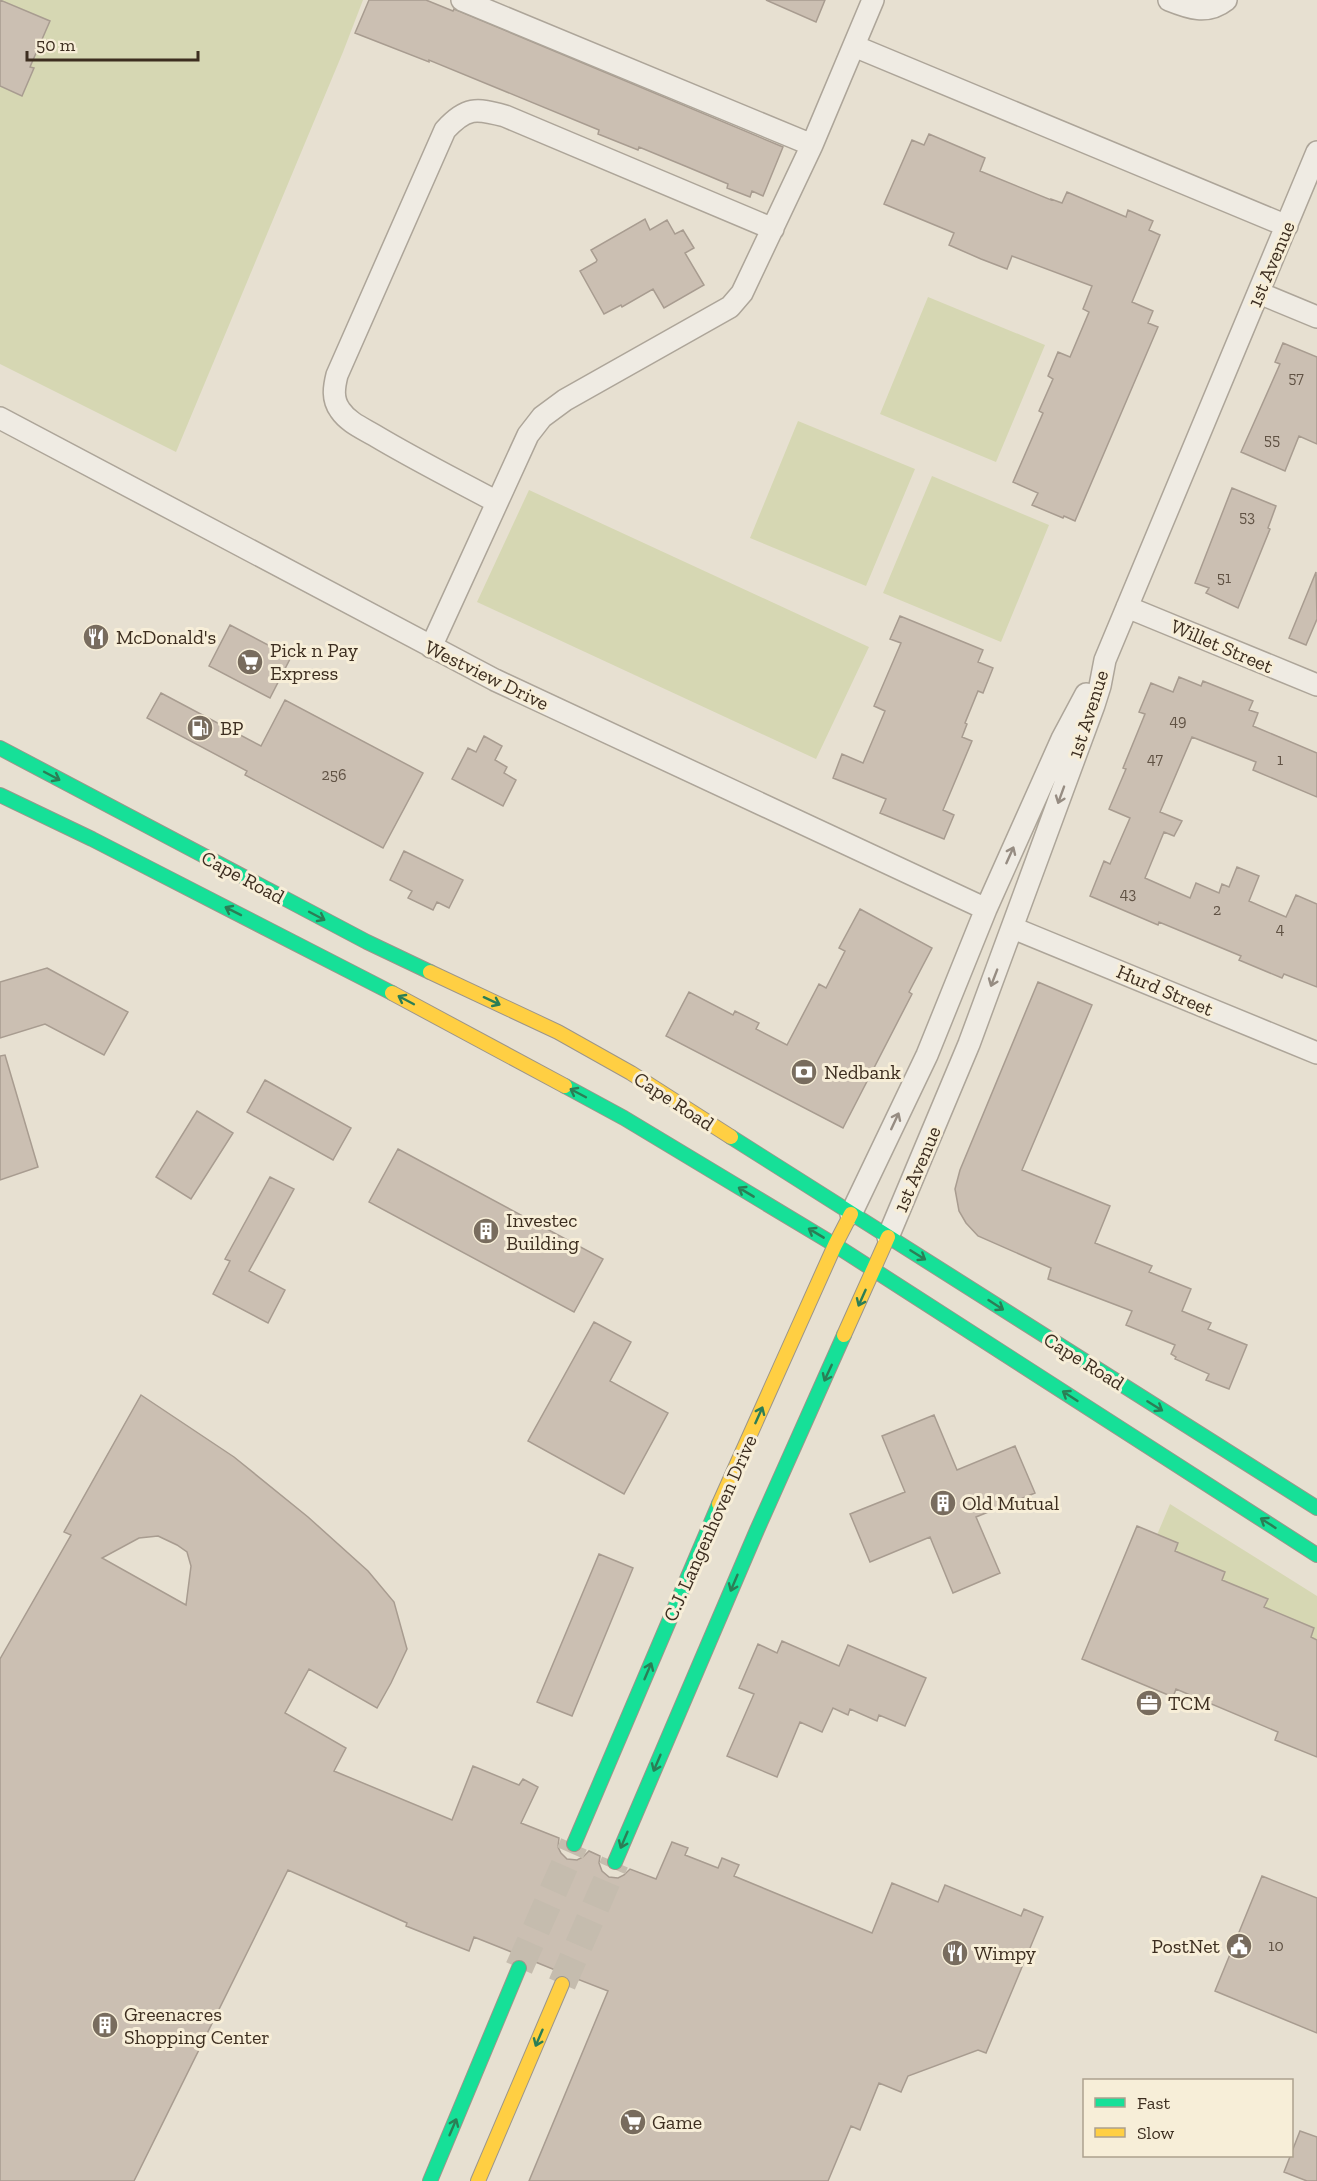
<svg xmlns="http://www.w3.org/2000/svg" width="1317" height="2181" font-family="'Zilla Slab',serif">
	<rect width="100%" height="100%" fill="#e7e0d1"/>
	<path fill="#d6d7b3" d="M0,0H363L343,52L176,452L0,364Z
		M928,297L1045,345L996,462L880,414Z
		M798,421L915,469L866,586L750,538Z
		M932,476L1049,525L1001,642L883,593Z
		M529,490L869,647L816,759L477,602Z
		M1170,1504L1317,1596V1640L1311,1637L1314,1628L1264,1607L1267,1600L1222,1580L1225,1572L1175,1551L1157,1535Z"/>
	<path fill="#cbbfb2" stroke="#a89c90" stroke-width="1.5" fill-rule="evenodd" d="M0,0L50,21L30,67L34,68L22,96L0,86Z
		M369,0H426L453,11L454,9L783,147L763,196L752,191L750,197L727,188L728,184L685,166L639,147L638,150L598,134L599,130L429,60V62L355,33Z
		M766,0H825L816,22Z
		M929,134L985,158L980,171L1051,200V199L1062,203L1067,192L1126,217L1128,210L1153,221L1149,230L1160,235L1132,302L1153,311L1148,323L1158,327L1075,521L1064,516L1063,518L1032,505L1038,493L1013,482L1043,413L1039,411L1053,379L1048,376L1058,352L1070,357L1089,312L1083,309L1092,286L1012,256L1007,269L981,259L949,245L954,233L884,204L912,140L924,145Z
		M645,219L650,230L667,220L675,234L683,230L694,248L685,253L704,285L664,308L653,289L622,307L621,305L604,314L580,271L596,262L597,260L591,250Z
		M1283,343L1317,357V444L1299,436L1285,471L1241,452L1280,364L1275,362Z
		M1232,488L1276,506L1268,528L1270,529L1238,608L1206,593L1209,588L1195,583Z
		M1316,572L1317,619L1306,645L1289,638Z
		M900,616L983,650L978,662L993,668L983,693L978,691L965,723L967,724L962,737L972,741L943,810L954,815L944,839L880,813L886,799L833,778L842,754L863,763L885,711L874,706L901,643L890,639Z
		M230,625L291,657L270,698L209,666Z
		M1179,677L1201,686L1203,681L1253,701L1249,710L1258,713L1253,726L1317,753V797L1253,770L1256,762L1192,737L1160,812L1182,821L1174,836L1164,832L1145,878L1190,898L1196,883L1219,893L1222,884L1229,887L1237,867L1259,876L1249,901L1286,917L1296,895L1317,904V987L1284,974L1282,978L1239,960L1241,956L1159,922L1158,925L1090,896L1104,861L1110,864L1130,818L1109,809L1126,769L1123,768L1145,714L1139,712L1151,683L1173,692Z
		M161,693L261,746L285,700L423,773L383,848L245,775L247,771L147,718Z
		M484,736L502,746L495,760L507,767L504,773L516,780L503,806L452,779L468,748L476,752Z
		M404,851L463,880L449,908L437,902L433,910L408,898L412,891L390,880Z
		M860,909L932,948L909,992L912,994L843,1128L666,1036L689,992L733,1015L735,1011L759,1023L756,1029L787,1045L819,984L826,988L845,951L839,948Z
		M47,968L128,1012L104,1055L45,1024L0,1038V982Z
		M1038,982L1092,1005L1022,1170L1110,1206L1095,1243L1152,1266L1149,1272L1191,1289L1182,1311L1211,1323L1208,1329L1247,1345L1229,1389L1206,1380L1209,1374L1175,1359L1176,1357L1171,1354L1175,1345L1126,1325L1132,1311L1048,1279L1051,1268L978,1236L966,1223L959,1211L955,1189L960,1170Z
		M5,1055L38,1167L0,1180V1056Z
		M265,1080L351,1128L333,1160L247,1112Z
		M197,1111L233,1133L191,1199L156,1177Z
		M398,1149L603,1259L574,1312L369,1202Z
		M270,1177L294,1189L249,1271L285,1290L268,1323L213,1294L230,1261L225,1259Z
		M594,1322L631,1342L610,1381L668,1413L624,1494L528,1441Z
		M141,1395L234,1457L308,1517L368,1571L394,1602L407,1649L391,1683L377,1708L309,1669L285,1713L346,1748L334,1771L452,1820L473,1766L519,1785L523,1779L538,1787L521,1823L559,1838L558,1847L561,1853L567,1859L577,1860L583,1857L589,1851L600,1856L599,1863L602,1871L609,1877L618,1878L624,1875L630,1869L656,1879L672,1842L688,1848L685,1855L718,1868L722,1858L739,1865L734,1876L872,1933L892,1883L938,1902L945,1885L1021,1916L1024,1909L1043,1917L986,2053L978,2050L908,2076L901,2092L879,2083L860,2130L851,2126L828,2181H529L608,1991L577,1979L575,1974L568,1969L561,1968L555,1970L533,1961L525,1953H514L474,1937L469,1951L406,1926L407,1923L288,1870L134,2181H0V1659L71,1535L64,1532ZM158,1536L177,1545L187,1552L191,1566L186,1605L102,1558L139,1538Z
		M934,1415L957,1470L1015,1446L1035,1493L976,1517L1000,1573L953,1593L930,1537L870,1562L850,1514L905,1492L882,1436Z
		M1137,1526L1178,1543L1175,1551L1225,1572L1222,1580L1268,1599L1264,1607L1314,1628L1311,1637L1317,1640V1757L1275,1740L1278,1732L1176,1689L1173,1697L1082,1659Z
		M599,1554L633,1568L572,1716L537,1702Z
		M782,1641L839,1666L848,1645L926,1678L905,1726L879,1715L877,1721L850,1709L848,1715L833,1708L822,1732L800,1722L777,1777L727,1756L754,1694L739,1688L758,1644L777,1653Z
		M1262,1876L1317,1898V2033L1215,1991Z
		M1300,2131L1317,2137V2181H1307L1284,2172Z"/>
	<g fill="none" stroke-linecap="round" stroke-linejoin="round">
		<path stroke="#c5bcae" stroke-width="28" stroke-dasharray="28 14" stroke-linecap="butt" d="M519,1968L574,1844
			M562,1984L615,1862"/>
		<defs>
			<path id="street" d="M462,0L812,145
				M1169,0C1189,8 1207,15 1226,0
				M854,46L1287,226
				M1259,293L1317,317
				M0,418L495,680L986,909
				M497,502C456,480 414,459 374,435C362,428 348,422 340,410C332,399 334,387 337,375L445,130C466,107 476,108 505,116L773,229
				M1127,607L1317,685
				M431,647L528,435L542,417L565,400L730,307L742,293L812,145L873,0
				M1013,928L1317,1053
				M851,1214L927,1055L986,909L1062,739L1086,694
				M888,1237L969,1044L1094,705L1100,686L1105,660L1317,152"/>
			<path id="fast" d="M0,748L367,942L430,972
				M0,795L92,839L392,993
				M565,1086L624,1118L835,1245L1317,1555
				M731,1137L1317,1508
				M574,1844L719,1504
				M615,1862L757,1530L844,1335
				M430,2181L519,1968"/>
			<path id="slow" d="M430,972L558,1032L631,1073L731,1137
				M392,993L565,1086
				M844,1335L888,1237
				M719,1504L835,1245L851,1214
				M478,2181L562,1984"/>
		</defs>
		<use href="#street" stroke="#ada599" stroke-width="24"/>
		<use href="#fast" stroke="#9c958a" stroke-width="16"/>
		<use href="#slow" stroke="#9c958a" stroke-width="16"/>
		<use href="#street" stroke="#efebe3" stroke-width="21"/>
		<use href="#fast" stroke="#16e098" stroke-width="14"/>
		<use href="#slow" stroke="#ffcf43" stroke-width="14"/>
	</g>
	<defs><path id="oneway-shaft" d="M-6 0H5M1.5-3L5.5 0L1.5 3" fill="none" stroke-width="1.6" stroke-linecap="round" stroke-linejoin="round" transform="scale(1.5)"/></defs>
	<g stroke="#2b7e56">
		<use href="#oneway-shaft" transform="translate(52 776) rotate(28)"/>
		<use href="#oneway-shaft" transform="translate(233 911) rotate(-153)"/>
		<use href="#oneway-shaft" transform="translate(317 916) rotate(28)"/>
		<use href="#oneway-shaft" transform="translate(406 1000) rotate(-152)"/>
		<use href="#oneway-shaft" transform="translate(492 1001) rotate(25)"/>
		<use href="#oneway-shaft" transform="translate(578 1093) rotate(-152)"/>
		<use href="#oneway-shaft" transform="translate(746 1192) rotate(-149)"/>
		<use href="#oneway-shaft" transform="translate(816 1233) rotate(-149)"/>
		<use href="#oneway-shaft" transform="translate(918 1255) rotate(32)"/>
		<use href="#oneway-shaft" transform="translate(862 1298) rotate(114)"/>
		<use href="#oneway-shaft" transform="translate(996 1305) rotate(33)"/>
		<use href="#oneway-shaft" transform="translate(828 1373) rotate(115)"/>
		<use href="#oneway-shaft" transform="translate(1070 1396) rotate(-147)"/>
		<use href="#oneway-shaft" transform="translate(1155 1406) rotate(32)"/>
		<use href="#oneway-shaft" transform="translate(759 1415) rotate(-66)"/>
		<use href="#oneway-shaft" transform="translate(1268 1523) rotate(-147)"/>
		<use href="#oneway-shaft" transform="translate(734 1583) rotate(113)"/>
		<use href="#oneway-shaft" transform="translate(648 1671) rotate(-67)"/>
		<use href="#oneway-shaft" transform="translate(657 1763) rotate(113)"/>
		<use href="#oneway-shaft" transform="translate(624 1840) rotate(113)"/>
		<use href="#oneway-shaft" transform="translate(539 2038) rotate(113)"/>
		<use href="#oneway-shaft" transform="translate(453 2127) rotate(-67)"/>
	</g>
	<g stroke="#968c82">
		<use href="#oneway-shaft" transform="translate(1061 795) rotate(110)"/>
		<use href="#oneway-shaft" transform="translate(1010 855) rotate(-66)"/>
		<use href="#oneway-shaft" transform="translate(994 978) rotate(111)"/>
		<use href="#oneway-shaft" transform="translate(895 1121) rotate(-65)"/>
	</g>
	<defs>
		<symbol id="restaurant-disc" viewBox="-11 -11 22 22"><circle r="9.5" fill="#786c5e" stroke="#f7eed8"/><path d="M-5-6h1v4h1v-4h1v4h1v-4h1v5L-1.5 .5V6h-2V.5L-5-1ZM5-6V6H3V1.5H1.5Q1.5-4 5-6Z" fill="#fff"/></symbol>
		<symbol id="supermarket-disc" viewBox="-11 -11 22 22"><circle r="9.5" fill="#786c5e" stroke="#f7eed8"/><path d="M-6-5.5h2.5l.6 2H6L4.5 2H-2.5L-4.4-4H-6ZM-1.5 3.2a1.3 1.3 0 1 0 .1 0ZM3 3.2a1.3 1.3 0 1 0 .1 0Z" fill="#fff"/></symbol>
		<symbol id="fuel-disc" viewBox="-11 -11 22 22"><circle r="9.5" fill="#786c5e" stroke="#f7eed8"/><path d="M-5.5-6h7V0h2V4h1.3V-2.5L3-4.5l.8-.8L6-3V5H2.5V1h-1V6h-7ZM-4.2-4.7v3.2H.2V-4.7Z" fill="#fff"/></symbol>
		<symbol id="bank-disc" viewBox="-11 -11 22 22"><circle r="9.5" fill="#786c5e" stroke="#f7eed8"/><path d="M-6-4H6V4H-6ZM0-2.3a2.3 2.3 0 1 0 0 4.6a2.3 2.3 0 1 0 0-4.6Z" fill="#fff"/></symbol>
		<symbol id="building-disc" viewBox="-11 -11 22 22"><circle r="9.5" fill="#786c5e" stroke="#f7eed8"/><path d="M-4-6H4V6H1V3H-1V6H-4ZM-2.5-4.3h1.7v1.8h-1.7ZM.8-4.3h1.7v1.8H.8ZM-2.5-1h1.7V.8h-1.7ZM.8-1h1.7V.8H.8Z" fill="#fff"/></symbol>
		<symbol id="office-disc" viewBox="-11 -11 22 22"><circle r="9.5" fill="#786c5e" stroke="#f7eed8"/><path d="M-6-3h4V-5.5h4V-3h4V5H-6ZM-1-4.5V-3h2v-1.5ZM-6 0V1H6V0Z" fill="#fff"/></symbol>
		<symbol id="civic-disc" viewBox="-11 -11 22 22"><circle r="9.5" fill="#786c5e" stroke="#f7eed8"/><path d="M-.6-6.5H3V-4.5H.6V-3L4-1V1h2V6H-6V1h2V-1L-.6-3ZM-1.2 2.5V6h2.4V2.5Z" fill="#fff"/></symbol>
	</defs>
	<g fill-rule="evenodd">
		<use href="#restaurant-disc" x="81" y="622" width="30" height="30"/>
		<use href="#supermarket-disc" x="235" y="647" width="30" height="30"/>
		<use href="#fuel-disc" x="185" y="713" width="30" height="30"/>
		<use href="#bank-disc" x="789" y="1057" width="30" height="30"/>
		<use href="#building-disc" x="471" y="1216" width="30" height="30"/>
		<use href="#building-disc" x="928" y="1488" width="30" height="30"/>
		<use href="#office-disc" x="1134" y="1688" width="30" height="30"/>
		<use href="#civic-disc" x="1224" y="1931" width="30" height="30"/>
		<use href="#restaurant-disc" x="940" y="1938" width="30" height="30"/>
		<use href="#building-disc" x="90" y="2010" width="30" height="30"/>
		<use href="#supermarket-disc" x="618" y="2107" width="30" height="30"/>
	</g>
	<g text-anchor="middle" stroke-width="6" stroke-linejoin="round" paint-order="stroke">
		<g font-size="16" fill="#605244">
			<text x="1296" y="383">57</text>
			<text x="1272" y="445">55</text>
			<text x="1247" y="522">53</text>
			<text x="1224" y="583">51</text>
			<text x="1178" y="726">49</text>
			<text x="1155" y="764">47</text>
			<text x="1280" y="765">1</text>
			<text x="334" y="780">256</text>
			<text x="1128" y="899">43</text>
			<text x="1217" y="915">2</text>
			<text x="1280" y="934">4</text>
			<text x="1276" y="1951">10</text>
		</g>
		<g font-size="20" fill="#3d2e20" stroke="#f7eed8">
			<text transform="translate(1271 264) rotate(-67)" y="7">1st Avenue</text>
			<text transform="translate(1222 646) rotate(23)" y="7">Willet Street</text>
			<text transform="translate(487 675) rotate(26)" y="7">Westview Drive</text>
			<text transform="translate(1088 714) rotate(-72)" y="7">1st Avenue</text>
			<text transform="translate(243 877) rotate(28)" y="7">Cape Road</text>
			<text transform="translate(1165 990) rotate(23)" y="7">Hurd Street</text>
			<text transform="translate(674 1101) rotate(33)" y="7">Cape Road</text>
			<text transform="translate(917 1169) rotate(-67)" y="7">1st Avenue</text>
			<text transform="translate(1084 1361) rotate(32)" y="7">Cape Road</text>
			<text transform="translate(710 1528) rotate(-66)" y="7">C.J. Langenhoven Drive</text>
		</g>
		<g font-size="20" fill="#3d2e20" stroke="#f7eed8" text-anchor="start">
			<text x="116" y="644">McDonald's</text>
			<text x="270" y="657">Pick n Pay<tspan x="270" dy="23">Express</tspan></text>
			<text x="220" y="735">BP</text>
			<text x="824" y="1079">Nedbank</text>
			<text x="506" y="1227">Investec<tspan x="506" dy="23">Building</tspan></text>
			<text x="962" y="1510">Old Mutual</text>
			<text x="1168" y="1710">TCM</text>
			<text x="1220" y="1953" text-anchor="end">PostNet</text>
			<text x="974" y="1960">Wimpy</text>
			<text x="124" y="2021">Greenacres<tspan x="124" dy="23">Shopping Center</tspan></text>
			<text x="652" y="2129">Game</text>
		</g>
	</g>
	<rect x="1083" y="2079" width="210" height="78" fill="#f7eed8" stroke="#ada18e" stroke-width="1.5"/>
	<rect x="1095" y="2098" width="30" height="9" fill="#16e098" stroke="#ada18e" stroke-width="1.5"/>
	<text x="1137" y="2109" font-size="18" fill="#3d2e20">Fast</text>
	<rect x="1095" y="2128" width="30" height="9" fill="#ffcf43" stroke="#ada18e" stroke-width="1.5"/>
	<text x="1137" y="2139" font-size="18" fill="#3d2e20">Slow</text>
	<path d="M27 51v9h171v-9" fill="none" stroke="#3d2e20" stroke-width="3"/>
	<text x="36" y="51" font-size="18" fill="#3d2e20" stroke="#f7eed8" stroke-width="4.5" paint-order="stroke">50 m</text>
</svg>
